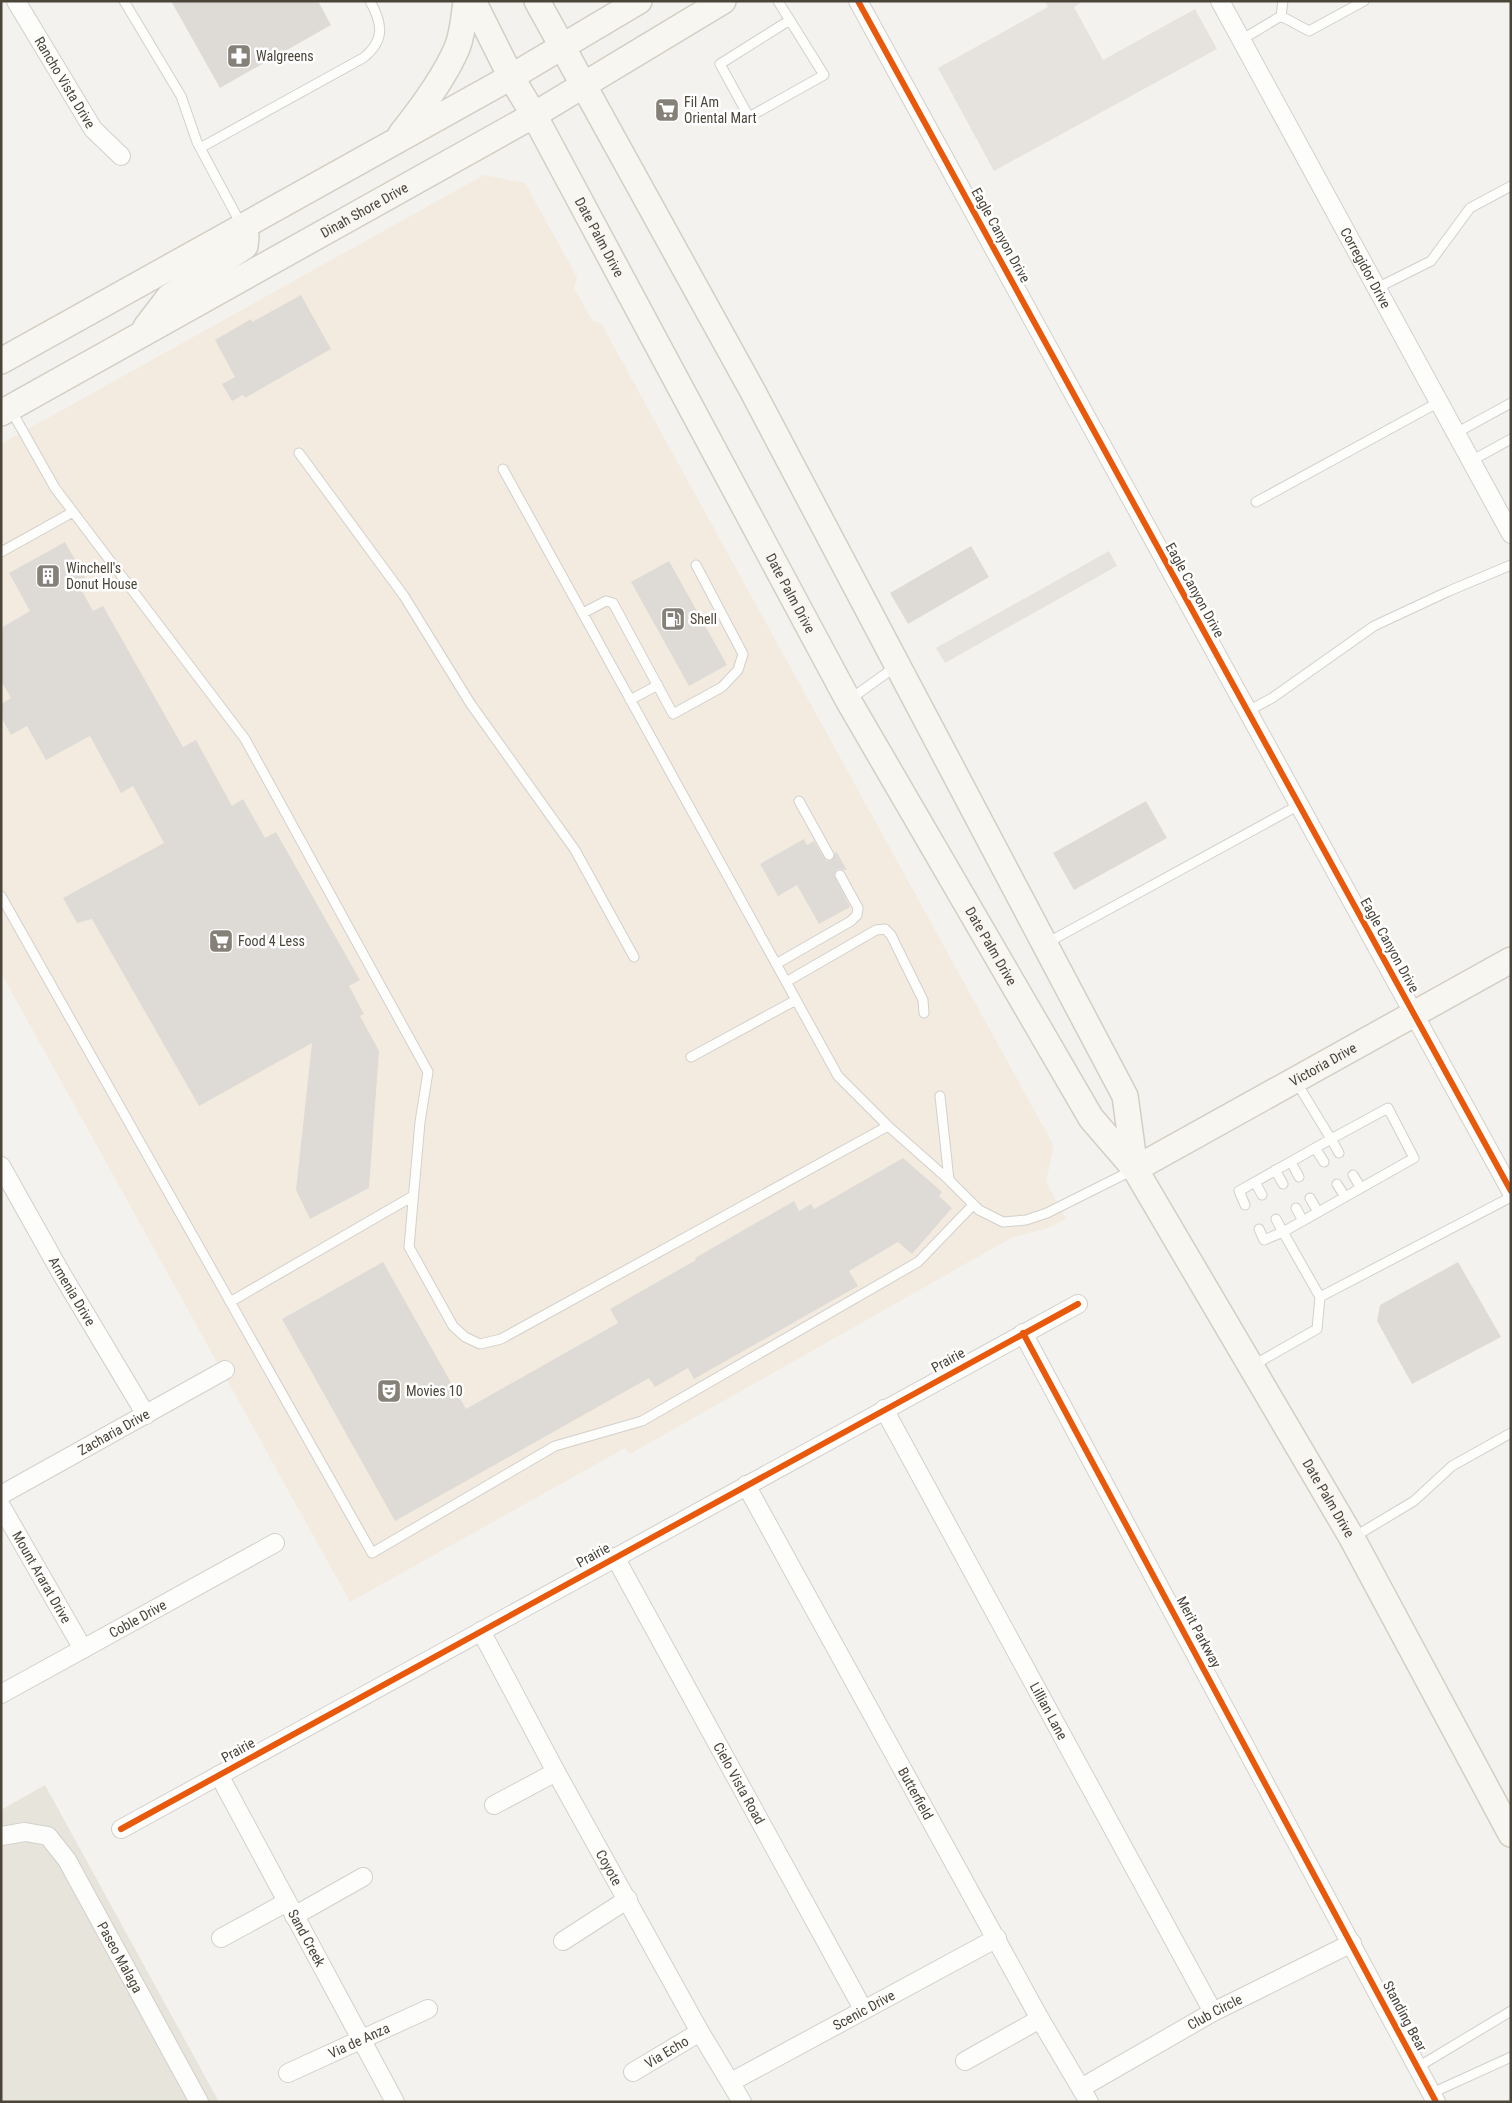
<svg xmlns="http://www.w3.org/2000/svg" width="1512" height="2103" font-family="'Roboto Condensed',sans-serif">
	<rect width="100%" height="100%" fill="#f4f2ee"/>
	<path fill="#e7e4dc" d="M45,1785L219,2102H1V1810Z"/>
	<path fill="#f3ebdf" d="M484,175L525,183L577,277L574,288L593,321L601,323L1054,1146L1046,1181L1066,1219L1046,1229L1013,1237L630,1454L625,1448L350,1602L1,973V444Z"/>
	<path fill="#e6e3df" d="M1045,1H1084L1074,7L1103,60L1195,9L1217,49L994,171L938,68L1048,7Z
		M1109,551L1117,566L945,663L936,648Z"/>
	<path fill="#dedbd6" d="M171,1H318L331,25L220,88Z
		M301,295L331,349L245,398L243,395L232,401L222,384L235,377L215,340L251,319L252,322Z
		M65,542L86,579L78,584L93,611L103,606L183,747L196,740L232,806L243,799L265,838L276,832L360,980L349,986L364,1014L360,1016L379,1051L369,1188L310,1219L296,1190L312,1043L199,1106L92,919L77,923L63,898L164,843L133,786L121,793L90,736L46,760L27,726L11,735L1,717V704L11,698L1,681V628L30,611L9,573Z
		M971,546L989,577L908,624L890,593Z
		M669,561L727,665L689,686L631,582Z
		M1146,801L1167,838L1074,890L1053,853Z
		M804,839L807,845L814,841L826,861L832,860L836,851L847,870L837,869L834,875L850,907L819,924L797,885L778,896L760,864Z
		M903,1158L942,1192L939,1196L952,1208L912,1254L898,1242L849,1271L858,1286L694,1379L688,1368L655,1387L649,1378L395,1521L282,1319L383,1262L466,1409L618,1323L610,1309L696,1260L695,1258L794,1201L799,1211L811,1204L814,1209Z
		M1458,1262L1501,1337L1412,1384L1377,1321L1380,1305Z"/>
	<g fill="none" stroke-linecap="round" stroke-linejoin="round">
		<defs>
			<path id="lane" d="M124,1L181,96L197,142L242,226
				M778,1L824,75L749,117L720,64L790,20
				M1281,16L1309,31L1364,1
				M1281,16L1283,1
				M1241,40L1281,16
				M200,148L363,58C385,41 383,24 370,1
				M1377,288L1431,261L1470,208L1511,186
				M11,410L55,488L245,739L428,1072L420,1122L409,1247L453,1326L465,1337L480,1344L501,1339L888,1126
				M1456,433L1511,403
				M299,453L404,596L470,703L575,850L634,957
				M1471,461L1511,439
				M503,469L838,1076L888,1126L949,1180L979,1210L1003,1222L1026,1220L1047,1213L1133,1170
				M1256,502L1439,402
				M1,552L73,512
				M583,613L606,601L613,603L673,714L722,687L738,670L743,654L696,565
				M630,700L658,685
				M849,700L895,667
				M1248,711L1272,698L1374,626L1449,591L1511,565
				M799,801L829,855
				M1,896L372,1553L555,1446L642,1421L918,1262L973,1205
				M1045,944L1299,805
				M776,964L851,921L857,915L858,908L840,875
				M786,982L876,930L885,929L891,935L923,1000L924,1013
				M691,1057L796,1000
				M1295,1080L1331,1139L1388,1108L1414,1158L1283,1232L1320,1297
				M940,1096L949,1180
				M1315,1148L1324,1162
				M1291,1162L1299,1177
				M1275,1170L1283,1184
				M1353,1175L1361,1188
				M1255,1182L1262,1195
				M1337,1184L1345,1197
				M1310,1198L1318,1212
				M1245,1205L1239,1191L1331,1139L1339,1153
				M1296,1208L1303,1221
				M1259,1229L1264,1240L1283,1232L1276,1219
				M230,1302L413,1196
				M1252,1366L1317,1329L1320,1297L1511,1197
				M1354,1537L1414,1501L1452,1466L1511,1433
				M1418,2067L1511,2011
				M1432,2093L1511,2057"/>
			<g id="street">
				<path id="s1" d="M16,1L93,129L121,156"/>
				<path d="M858,1L1511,1191"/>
				<path id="s2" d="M1220,1L1511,534"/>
				<path id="s3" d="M1,1166L61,1273L146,1415"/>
				<path d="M1023,1333L1436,2102"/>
				<path id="s4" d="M884,1409L1213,2012"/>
				<path id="s5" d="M746,1485L1040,2019L1089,2102"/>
				<path id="s6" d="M1,1495L225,1370"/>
				<path id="s7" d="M1,1506L83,1649"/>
				<path id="s8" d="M615,1557L863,2009"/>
				<path id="s9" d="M481,1631L556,1772L700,2032L742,2102"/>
				<path id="s10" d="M1,1694L275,1543"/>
				<path id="s11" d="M219,1775L395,2102"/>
				<path d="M494,1805L556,1772"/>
				<path d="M121,1829L1078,1304"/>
				<path id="s12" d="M1,1836L25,1832L48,1836L67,1860L199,2102"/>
				<path d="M294,1916L363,1877"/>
				<path d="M221,1938L287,1902"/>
				<path d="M563,1941L628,1899"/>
				<path d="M965,2061L1040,2019"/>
				<path id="s13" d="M633,2072L700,2032"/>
				<path id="s14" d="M288,2073L428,2009"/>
				<path id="s15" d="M731,2082L997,1938"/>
				<path id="s16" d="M1081,2088L1213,2012L1352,1943"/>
			</g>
			<g id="secondary">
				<path id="s17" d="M473,1L511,77L534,115L848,700L1091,1118L1135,1169L1352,1538L1511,1834"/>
				<path d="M537,1L752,390L1125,1096L1135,1169"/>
				<path d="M401,134C421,109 445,76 457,48C463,33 464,17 466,1"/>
				<path d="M146,327L169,297L245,246L246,236L243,226"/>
				<path d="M1,361L511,77L639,1"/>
				<path id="s18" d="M1,413L534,115L723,1"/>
				<path id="s19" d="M1135,1169L1511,960"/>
			</g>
		</defs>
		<use href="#lane" stroke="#d2d0cb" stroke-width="11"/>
		<use href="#street" stroke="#d2d0cb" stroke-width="20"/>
		<use href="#secondary" stroke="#d3cfc5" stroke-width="28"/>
		<use href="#lane" stroke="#fdfdfc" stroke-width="9"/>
		<use href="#street" stroke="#fdfdfc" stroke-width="18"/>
		<use href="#secondary" stroke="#f7f6f1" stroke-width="25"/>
		<defs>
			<path id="cycleway" d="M858,1L1511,1191
				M1023,1333L1436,2102
				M121,1829L1078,1304"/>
		</defs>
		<use href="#cycleway" stroke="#fff" stroke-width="9"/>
		<use href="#cycleway" stroke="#e8590c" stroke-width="6"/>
	</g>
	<defs>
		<symbol id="pharmacy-square" viewBox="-11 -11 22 22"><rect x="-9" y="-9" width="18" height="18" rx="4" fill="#868178" stroke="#fff"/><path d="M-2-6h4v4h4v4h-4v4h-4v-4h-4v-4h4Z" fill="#fff"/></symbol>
		<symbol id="supermarket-square" viewBox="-11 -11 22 22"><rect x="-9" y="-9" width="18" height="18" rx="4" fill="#868178" stroke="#fff"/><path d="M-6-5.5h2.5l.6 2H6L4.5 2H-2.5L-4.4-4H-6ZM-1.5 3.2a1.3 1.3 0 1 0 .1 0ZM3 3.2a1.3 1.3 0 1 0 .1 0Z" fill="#fff"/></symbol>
		<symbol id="building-square" viewBox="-11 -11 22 22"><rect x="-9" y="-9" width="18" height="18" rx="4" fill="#868178" stroke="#fff"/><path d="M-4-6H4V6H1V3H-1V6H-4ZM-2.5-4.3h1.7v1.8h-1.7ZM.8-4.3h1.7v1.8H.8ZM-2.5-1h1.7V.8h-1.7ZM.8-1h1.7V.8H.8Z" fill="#fff"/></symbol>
		<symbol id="fuel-square" viewBox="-11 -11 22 22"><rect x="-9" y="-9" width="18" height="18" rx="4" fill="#868178" stroke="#fff"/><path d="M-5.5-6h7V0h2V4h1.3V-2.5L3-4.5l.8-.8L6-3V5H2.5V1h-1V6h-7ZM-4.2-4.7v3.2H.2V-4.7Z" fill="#fff"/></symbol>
		<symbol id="theatre-square" viewBox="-11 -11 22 22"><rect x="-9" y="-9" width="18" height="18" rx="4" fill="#868178" stroke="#fff"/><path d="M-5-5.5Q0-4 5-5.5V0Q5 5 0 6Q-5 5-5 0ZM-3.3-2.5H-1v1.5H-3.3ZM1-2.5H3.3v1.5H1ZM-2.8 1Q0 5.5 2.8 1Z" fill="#fff"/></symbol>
	</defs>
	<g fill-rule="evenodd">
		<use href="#pharmacy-square" x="225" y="42" width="28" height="28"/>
		<use href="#supermarket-square" x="653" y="96" width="28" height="28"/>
		<use href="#building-square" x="34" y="562" width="28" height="28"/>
		<use href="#fuel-square" x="659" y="605" width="28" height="28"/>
		<use href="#supermarket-square" x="207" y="927" width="28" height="28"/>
		<use href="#theatre-square" x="375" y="1377" width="28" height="28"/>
	</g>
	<g text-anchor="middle" stroke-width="5" stroke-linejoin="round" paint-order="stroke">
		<g font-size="14" fill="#4b4439" stroke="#fff" text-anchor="start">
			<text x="256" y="61">Walgreens</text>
			<text x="684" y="107">Fil Am<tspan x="684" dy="16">Oriental Mart</tspan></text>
			<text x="66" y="573">Winchell's<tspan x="66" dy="16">Donut House</tspan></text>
			<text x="690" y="624">Shell</text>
			<text x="238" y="946">Food 4 Less</text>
			<text x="406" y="1396">Movies 10</text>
		</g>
		<g font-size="14" fill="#4b4439" stroke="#fff">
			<text dy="5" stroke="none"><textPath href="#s1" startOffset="95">Rancho Vista Drive</textPath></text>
			<text dy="5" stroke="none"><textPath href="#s18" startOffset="416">Dinah Shore Drive</textPath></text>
			<text transform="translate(1001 235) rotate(61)" y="5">Eagle Canyon Drive</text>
			<text dy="5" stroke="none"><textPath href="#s17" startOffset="268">Date Palm Drive</textPath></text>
			<text dy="5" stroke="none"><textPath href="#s2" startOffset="304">Corregidor Drive</textPath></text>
			<text transform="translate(1195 590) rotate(61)" y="5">Eagle Canyon Drive</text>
			<text dy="5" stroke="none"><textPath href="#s17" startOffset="672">Date Palm Drive</textPath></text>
			<text dy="5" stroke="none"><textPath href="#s17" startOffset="1078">Date Palm Drive</textPath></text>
			<text transform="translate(1390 945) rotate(61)" y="5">Eagle Canyon Drive</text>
			<text dy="5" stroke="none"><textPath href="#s19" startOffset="215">Victoria Drive</textPath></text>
			<text dy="5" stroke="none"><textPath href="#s3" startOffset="144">Armenia Drive</textPath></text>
			<text transform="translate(948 1360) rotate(-29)" y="5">Prairie</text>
			<text dy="5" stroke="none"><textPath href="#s6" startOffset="129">Zacharia Drive</textPath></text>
			<text dy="5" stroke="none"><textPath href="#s17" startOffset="1726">Date Palm Drive</textPath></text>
			<text transform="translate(593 1555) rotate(-29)" y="5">Prairie</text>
			<text dy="5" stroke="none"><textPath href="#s7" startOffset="82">Mount Ararat Drive</textPath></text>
			<text dy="5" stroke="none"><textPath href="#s10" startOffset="156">Coble Drive</textPath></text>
			<text transform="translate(1199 1632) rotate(62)" y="5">Merit Parkway</text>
			<text dy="5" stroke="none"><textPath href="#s4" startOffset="344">Lillian Lane</textPath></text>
			<text transform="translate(238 1750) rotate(-29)" y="5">Prairie</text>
			<text dy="5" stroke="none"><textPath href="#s8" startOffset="258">Cielo Vista Road</textPath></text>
			<text dy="5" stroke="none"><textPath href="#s5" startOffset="352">Butterfield</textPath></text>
			<text dy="5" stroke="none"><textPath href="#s9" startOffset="269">Coyote</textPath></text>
			<text dy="5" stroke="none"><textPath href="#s11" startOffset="185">Sand Creek</textPath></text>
			<text dy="5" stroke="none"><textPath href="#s12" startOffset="189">Paseo Malaga</textPath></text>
			<text dy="5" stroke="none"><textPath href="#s15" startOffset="151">Scenic Drive</textPath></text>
			<text dy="5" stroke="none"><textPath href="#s16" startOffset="154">Club Circle</textPath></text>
			<text transform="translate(1405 2016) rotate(62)" y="5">Standing Bear</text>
			<text dy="5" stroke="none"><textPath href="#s14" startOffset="78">Via de Anza</textPath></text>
			<text dy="5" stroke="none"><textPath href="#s13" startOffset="39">Via Echo</textPath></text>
		</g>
	</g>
	<rect width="1512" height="2103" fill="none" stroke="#4b4439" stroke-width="5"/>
</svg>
